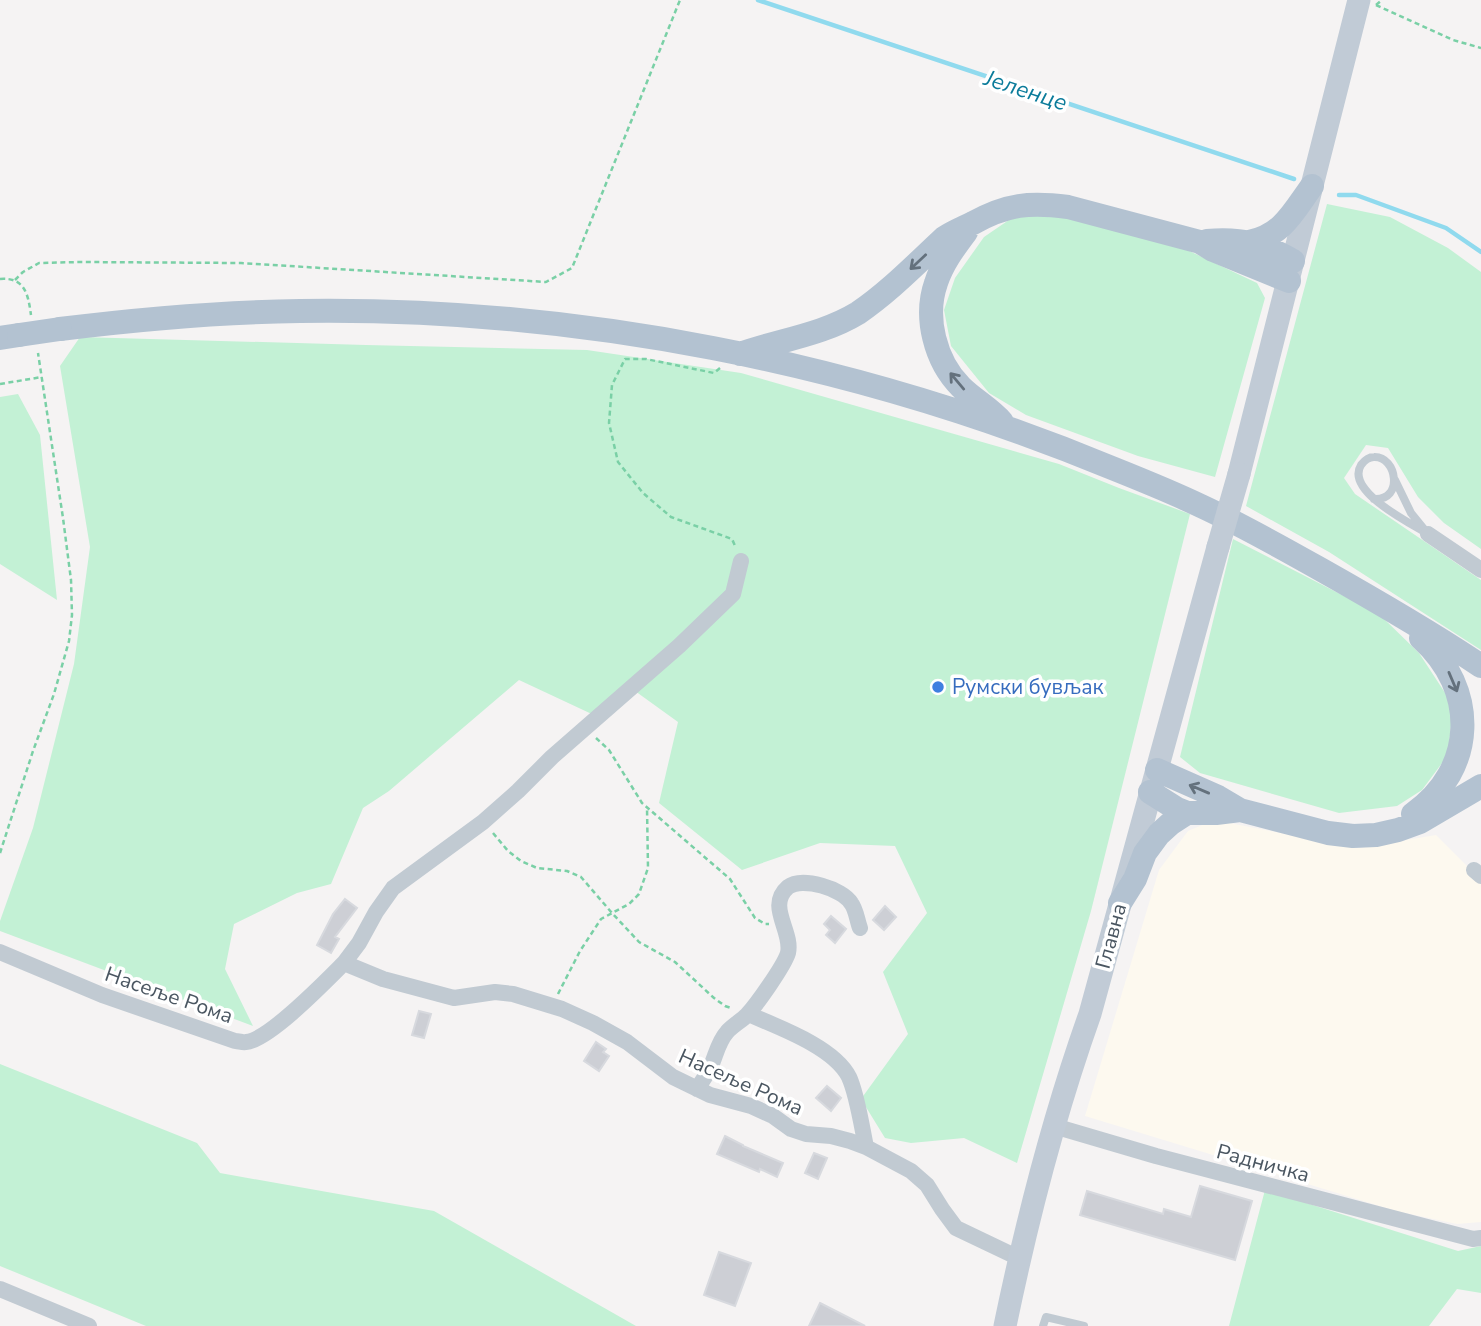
<svg xmlns="http://www.w3.org/2000/svg" width="1481" height="1326" font-family="'Nunito Sans',sans-serif">
	<rect width="100%" height="100%" fill="#f5f3f3"/>
	<path fill="#fdf9ef" d="M1214,820L1358,848L1436,835L1481,880V1222L1457,1224L1396,1211L1085,1116L1159,870L1188,831Z"/>
	<path fill="#c3f1d5" d="M1327,204L1390,217L1448,248L1481,272V549L1444,523L1418,497L1388,448L1366,445L1344,478L1355,494L1481,580V650L1329,552L1246,506Z
		M1019,213L1054,215L1183,248L1257,283L1265,298L1215,477L1138,456L1026,415L989,393L951,346L944,310L955,278L984,237Z
		M80,337L366,345L587,350L741,373L1059,464L1119,488L1190,514L1091,911L1017,1163L964,1138L911,1143L885,1138L861,1099L908,1034L883,972L927,913L895,846L820,843L742,870L659,803L678,722L635,691L596,716L519,680L389,791L363,808L331,884L297,893L234,924L225,969L253,1026L0,931V921L33,828L74,664L90,547L60,366Z
		M18,394L40,435L57,600L0,564V397Z
		M1233,539L1379,614L1419,653L1453,705L1448,755L1422,790L1397,806L1339,813L1200,773L1180,757Z
		M0,1064L197,1143L220,1173L434,1211L636,1326H146L0,1266Z
		M1265,1190L1458,1251L1481,1246V1293L1457,1289L1429,1326H1229Z"/>
	<g fill="none" stroke-linecap="round" stroke-linejoin="round">
		<path stroke="#90daee" stroke-width="4.5" d="M758,0L1294,179
			M1339,195H1356L1446,228L1481,252"/>
	</g>
	<path fill="#cdcfd5" stroke="#d7d9de" stroke-width="2" d="M345,899L357,908L335,937L339,939L331,953L317,945L333,914Z
		M885,906L896,917L884,930L873,920Z
		M831,916L846,929L835,943L826,935L830,930L824,924Z
		M419,1011L431,1014L424,1038L412,1035Z
		M596,1042L606,1049L603,1052L609,1056L599,1071L584,1061Z
		M827,1086L841,1098L831,1111L816,1098Z
		M725,1136L743,1145V1146L783,1163L777,1177L760,1169L759,1172L717,1154Z
		M814,1153L827,1158L818,1179L805,1173Z
		M1200,1186L1252,1201L1235,1260L1080,1215L1087,1191L1163,1214L1164,1209L1191,1217Z
		M719,1252L751,1263L735,1306L704,1295Z
		M820,1303L865,1326H809Z"/>
	<g fill="none" stroke-linecap="round" stroke-linejoin="round">
		<path stroke="#7ad0a6" stroke-width="2.5" stroke-dasharray="5 3.5" stroke-linecap="butt" d="M1376,5L1453,40L1481,48
			M1376,5L1382,0
			M0,279C25,277 28,294 31,315
			M15,280L23,272L39,263L81,262L241,263L546,282L572,268L680,0
			M720,368L714,373L646,359H625L612,385L609,423L618,462L643,493L671,517L732,539L736,548
			M0,384L42,377
			M596,738L609,750L642,803L730,879L755,918L765,924H769
			M493,833L508,851L521,861L537,868L567,871L581,877L612,913L639,942L675,962L714,998L725,1006L731,1008
			M0,853L33,751L54,694L69,641L72,615L71,580L63,518L38,353
			M558,994L580,951L601,919L629,904L639,894L648,868L647,807"/>
		<path stroke="#c1cad2" stroke-width="8" d="M1395,480L1411,513L1424,529
			M1374,499C1404,501 1397,456 1374,457C1369,457 1364,461 1361,465C1345,491 1410,523 1428,534
			M1043,1326L1046,1317L1084,1326"/>
		<path stroke="#c1cad2" stroke-width="16" d="M1428,534L1481,570
			M1474,870L1481,876
			M0,952L102,995L235,1041C239,1041 243,1043 246,1042C269,1040 326,981 344,963L383,979L454,998L495,992L513,994L562,1009L593,1023L627,1042L673,1077L710,1095L751,1106L773,1116L791,1129L806,1134L831,1136L850,1141L866,1147L911,1171L927,1185L942,1209L956,1228L1019,1258
			M344,963L359,943L376,912L393,888L483,822L518,791L552,757L679,646L733,594L741,561
			M748,1014C778,1027 834,1047 849,1077C857,1094 862,1128 866,1147
			M697,1089C702,1082 707,1074 711,1066C716,1055 718,1042 727,1032C732,1026 741,1021 747,1015C757,1004 784,966 788,953C793,931 766,906 788,887C802,876 843,889 851,903C856,909 857,920 860,928
			M1054,1126L1156,1156L1473,1239L1481,1238
			M0,1289L89,1326"/>
		<path stroke="#c1cbd6" stroke-width="23" d="M1239,474L1359,0
			M1005,1326C1027,1220 1054,1115 1090,1014L1218,547"/>
		<path stroke="#b3c2d1" stroke-width="24" d="M966,232C954,248 942,264 936,283C924,317 935,361 961,387C974,400 990,408 1002,422
			M1207,241C1243,238 1263,244 1293,261
			M1249,242C1283,235 1293,212 1312,186
			M60,329C140,319 219,312 300,311C577,307 856,362 1112,468C1142,480 1172,492 1201,506C1242,525 1281,547 1320,569C1375,600 1429,631 1481,666
			M0,338L19,335
			M740,354C779,340 822,335 858,313C889,292 916,264 944,238C953,232 963,228 973,223C1007,204 1030,202 1068,207L1200,242L1213,250L1289,281
			M1157,770L1218,797L1240,810L1328,833L1353,836L1376,835L1398,830L1420,822L1481,786
			M1150,792L1177,809L1187,813
			M1413,814C1477,769 1478,689 1421,638
			M1120,903L1135,879L1145,853L1159,834L1170,824L1187,813H1216L1240,810"/>
		<path stroke="#c1cbd6" stroke-width="23" d="M1218,547L1239,474"/>
		<path stroke="#b3c2d1" stroke-width="24" d="M19,335L60,329"/>
	</g>
	<defs><path id="oneway-shaft" d="M-6 0H5M1.5-3L5.5 0L1.5 3" fill="none" stroke-width="1.6" stroke-linecap="round" stroke-linejoin="round" transform="scale(1.75)"/></defs>
	<g stroke="#64717d">
		<use href="#oneway-shaft" transform="translate(918 262) rotate(137)"/>
		<use href="#oneway-shaft" transform="translate(957 381) rotate(-130)"/>
		<use href="#oneway-shaft" transform="translate(1453 682) rotate(67)"/>
		<use href="#oneway-shaft" transform="translate(1199 789) rotate(-157)"/>
	</g>
	<circle fill="#3f7fe0" stroke="#fff" stroke-width="2.5" cx="938" cy="687" r="7"/>
	<g text-anchor="middle" stroke-width="7" stroke-linejoin="round" paint-order="stroke">
		<g font-size="21" fill="#366cbe" stroke="#fff" text-anchor="start">
			<text x="952" y="694">Румски бувљак</text>
		</g>
		<g font-size="21" fill="#4a5661" stroke="#fff">
			<text transform="translate(1111 936) rotate(-75)" y="7">Главна</text>
			<text transform="translate(169 995) rotate(19)" y="7">Насеље Рома</text>
			<text transform="translate(741 1082) rotate(24)" y="7">Насеље Рома</text>
			<text transform="translate(1263 1163) rotate(15)" y="7">Радничка</text>
		</g>
		<g font-size="23" font-style="italic" fill="#0c7c9b" stroke="#fff">
			<text transform="translate(1026 90) rotate(18)" y="8">Јеленце</text>
		</g>
	</g>
</svg>
